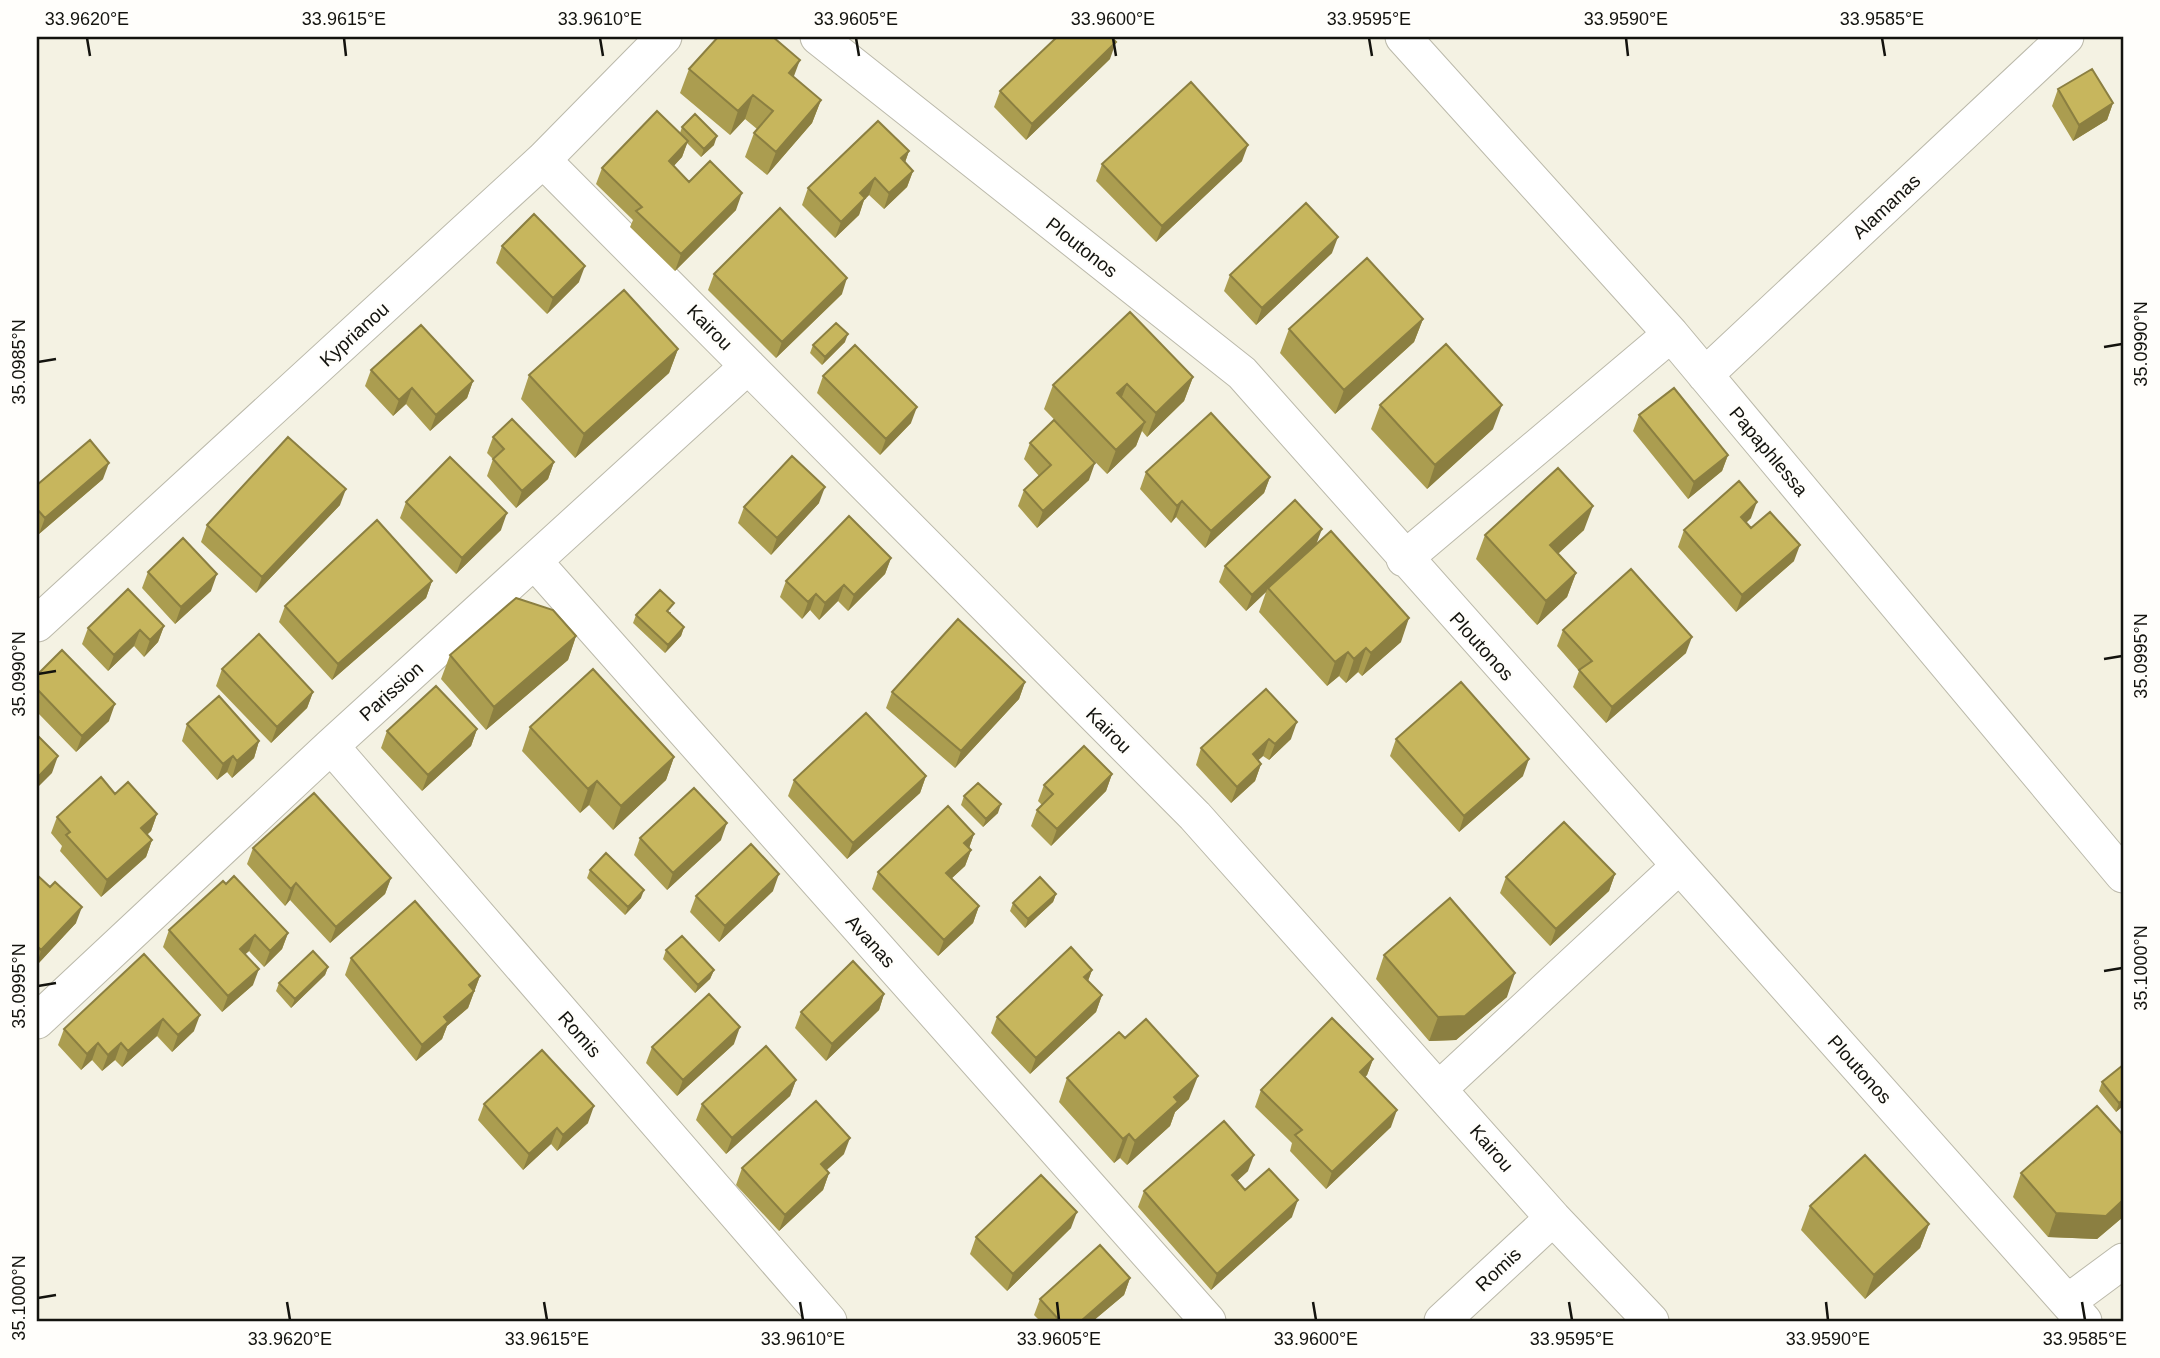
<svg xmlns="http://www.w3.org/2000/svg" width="2160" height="1358" font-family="Helvetica,sans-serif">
	<rect width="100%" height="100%" fill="#f4f2e3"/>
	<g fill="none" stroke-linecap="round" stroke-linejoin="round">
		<defs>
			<path id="minor" d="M818,37L1242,373L2084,1321
				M1403,37L1671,334L2123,875
				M543,160L1195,816L1553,1218L1651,1321
				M1705,375L2066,37
				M1404,559L1671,334
				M534,561L1208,1321
				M37,624L543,160L664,37
				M331,746L829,1321
				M37,1021L331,746L748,366
				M1440,1088L1678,867
				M2069,1301L2123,1261
				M1442,1321L1553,1218"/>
		</defs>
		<use href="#minor" stroke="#bbb9aa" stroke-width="37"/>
		<use href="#minor" stroke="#fff" stroke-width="35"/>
	</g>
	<path fill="#ab9d50" d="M1110,59L1026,140L994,107L1000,91Z
		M689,69L794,77L821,100L812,123L767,175L745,157L754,133L757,129L745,119L730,135L680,93Z
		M2058,89L2113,103L2107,120L2073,141L2052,106Z
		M682,127L714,145L701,157L687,143L682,157L673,166L689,182L736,210L675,271L630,227L633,220L596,184L602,168L680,133Z
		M909,151L905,162L913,171L907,187L884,209L869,195L864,200L859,215L835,238L802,205L808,188Z
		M1242,161L1156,242L1096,181L1102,164Z
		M502,246L579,282L547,314L496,263Z
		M1332,253L1256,325L1224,291L1230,275Z
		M714,274L842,294L776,358L708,290Z
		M1423,319L1414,342L1335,414L1280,353L1289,329Z
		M845,342L822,365L810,353L813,345Z
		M678,349L669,373L575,458L521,399L529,375Z
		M371,370L473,381L467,398L430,431L406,404L393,416L365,386Z
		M823,376L911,423L880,455L817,393Z
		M1193,377L1184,401L1147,437L1142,431L1136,446L1107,474L1044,409L1053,385Z
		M1380,405L1493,429L1427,489L1371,429Z
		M1639,415L1728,455L1722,471L1688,499L1633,431Z
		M493,437L554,462L548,479L516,508L487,476L493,459L487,453Z
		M1030,443L1089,480L1037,528L1018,506L1024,490L1039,476L1024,459Z
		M1146,472L1270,477L1264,493L1205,548L1176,517L1171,523L1140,489Z
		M103,479L39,534L37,532V485Z
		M406,502L501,530L456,574L400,518Z
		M819,503L771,555L738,523L744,507Z
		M340,505L256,593L201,542L207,525Z
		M1751,518L1746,523L1751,528L1794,561L1736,612L1678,547L1684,530Z
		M1584,530L1558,554L1576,573L1567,597L1537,625L1476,559L1485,535Z
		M1317,544L1401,642L1362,676L1358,672L1346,683L1339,676L1327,686L1259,612L1266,592L1246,611L1219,582L1225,566Z
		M891,558L885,574L848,611L838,601L819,620L810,610L802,619L780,597L786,581Z
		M148,572L211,591L175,624L142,588Z
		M432,581L426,598L332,680L279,622L285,606Z
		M671,612L670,614L684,627L681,636L665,653L633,623L636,615Z
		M164,626L158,642L144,657L134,646L108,671L82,644L88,628Z
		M1563,630L1686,653L1606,723L1573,687L1579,671L1557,646Z
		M576,636L568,660L486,730L441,679L450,655Z
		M222,669L313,692L307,708L271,743L216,686Z
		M37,675L109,721L76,752L37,712Z
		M1025,682L1019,699L955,768L886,708L892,692Z
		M1266,689L1291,739L1269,760L1263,756L1258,760L1261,764L1255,781L1231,803L1196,765L1201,748Z
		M187,724L259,741L254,758L232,778L227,772L217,780L182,741Z
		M530,727L674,757L666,780L613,830L589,805L580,813L522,751Z
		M477,729L471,746L422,791L381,748L387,731Z
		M1396,739L1523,776L1459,832L1390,756Z
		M1112,774L1106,791L1051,846L1031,826L1037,810L1042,805L1038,801L1044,785Z
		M926,776L920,793L847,859L788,796L794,780Z
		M115,794L157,814L151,831L147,835L152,840L146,857L101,897L60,851L62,846L51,833L57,817Z
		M964,796L998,813L983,827L961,805Z
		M974,834L969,848L971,850L965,866L951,879L979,906L973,923L938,956L872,889L878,872Z
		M640,838L721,840L667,890L634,855Z
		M253,848L391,878L385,894L330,943L290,900L285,906L247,864Z
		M590,870L641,898L625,915L587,878Z
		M1615,874L1609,891L1550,946L1500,893L1506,877Z
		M37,875L76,923L37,965Z
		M226,884L288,933L282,949L264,967L249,951L245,954L253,985L222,1012L163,947L169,930Z
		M773,891L719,942L690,912L696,896Z
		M1056,894L1053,902L1025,928L1010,911L1013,903Z
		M666,950L714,970L710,979L695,993L663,959Z
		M144,954L194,1031L172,1052L157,1036L122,1067L115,1060L102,1071L92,1060L81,1070L58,1045L64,1029Z
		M1384,955L1507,997L1456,1040L1429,1041L1376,979Z
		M351,958L480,976L468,1008L447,1026L442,1039L416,1061L345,975Z
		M328,967L325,975L291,1008L276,991L279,983Z
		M1092,970L1088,981L1102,995L1096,1012L1030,1074L991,1033L997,1017Z
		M884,994L879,1010L826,1061L795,1028L801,1012Z
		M734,1044L677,1096L646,1063L652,1047Z
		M1373,1059L1367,1075L1365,1077L1391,1127L1326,1189L1290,1151L1292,1143L1255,1107L1261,1090Z
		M2123,1065V1106L2116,1112L2099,1091L2102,1082Z
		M1067,1078L1189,1099L1175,1112L1170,1126L1127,1165L1120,1158L1114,1163L1059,1102Z
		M796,1080L790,1096L726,1154L696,1120L702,1104Z
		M484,1104L588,1123L557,1151L551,1144L523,1170L478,1120Z
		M2123,1135V1217L2097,1239L2048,1237L2013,1197L2021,1173Z
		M844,1154L826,1170L829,1173L823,1190L779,1231L736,1185L742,1168Z
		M1248,1171L1237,1181L1245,1190L1292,1217L1211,1290L1138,1207L1144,1191Z
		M1810,1206L1929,1224L1920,1248L1865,1299L1801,1230Z
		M1071,1228L1007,1291L970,1254L976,1237Z
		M1130,1278L1124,1295L1093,1321H1040L1034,1315L1040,1299Z"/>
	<path fill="#8b7f41" d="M1116,42L1110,59L1026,140L1032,124Z
		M800,60L791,84L789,73Z
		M753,95L745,119L730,135L738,111Z
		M821,100L812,123L767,175L776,152Z
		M2113,103L2107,120L2073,141L2079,125Z
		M717,136L714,145L701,157L704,149Z
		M688,141L682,157L663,178L669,161Z
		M1248,145L1242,161L1156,242L1162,226Z
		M909,151L903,168L901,158Z
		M913,171L907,187L884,209L889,193Z
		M875,178L869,195L864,200L859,215L835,238L841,222L860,193Z
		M742,193L736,210L675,271L681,254Z
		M1338,237L1332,253L1256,325L1262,308Z
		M585,266L579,282L547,314L553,298Z
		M847,278L842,294L776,358L782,342Z
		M1423,319L1414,342L1335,414L1344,390Z
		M848,334L845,342L822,365L825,357Z
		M678,349L669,373L575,458L584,434Z
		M1193,377L1184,401L1147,437L1156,413Z
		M473,381L467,398L430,431L436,415Z
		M1127,384L1118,407L1117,393Z
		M412,388L406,404L393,416L399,400Z
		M1502,405L1493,429L1427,489L1435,465Z
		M917,407L911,423L880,455L886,439Z
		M1145,422L1136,446L1107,474L1116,450Z
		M1728,455L1722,471L1688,499L1694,482Z
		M554,462L548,479L516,508L522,491Z
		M109,463L103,479L39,534L45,518Z
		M1095,463L1089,480L1037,528L1043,511Z
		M1270,477L1264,493L1205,548L1211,531Z
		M825,487L819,503L771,555L777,538Z
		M346,489L340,505L256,593L262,577Z
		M1182,501L1176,517L1171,523L1177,506Z
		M1757,502L1751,518L1735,533L1741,517Z
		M1593,506L1584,530L1541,569L1550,545Z
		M507,513L501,530L456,574L462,558Z
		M1322,529L1316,545L1268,588L1266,592L1246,611L1252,595Z
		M1800,545L1794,561L1736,612L1742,595Z
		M891,558L885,574L848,611L854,595Z
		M1576,573L1567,597L1537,625L1546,601Z
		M217,574L211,591L175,624L181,607Z
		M432,581L426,598L332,680L338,664Z
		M844,585L838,601L819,620L825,603Z
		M816,594L810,610L802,619L808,602Z
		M1409,618L1401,642L1362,676L1371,653Z
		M164,626L158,642L144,657L150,640Z
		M684,627L681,636L665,653L668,645Z
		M140,630L134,646L108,671L114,655Z
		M576,636L568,660L486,730L494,707Z
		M1692,637L1686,653L1606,723L1612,707Z
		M1366,648L1358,672L1346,683L1354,659Z
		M1348,652L1339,676L1327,686L1335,662Z
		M1025,682L1019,699L955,768L961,751Z
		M313,692L307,708L271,743L277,727Z
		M115,704L109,721L76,752L82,736Z
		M1297,722L1291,739L1269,760L1275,744Z
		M477,729L471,746L422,791L428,775Z
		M1269,739L1263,756L1247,771L1253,754Z
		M259,741L254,758L232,778L237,761Z
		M58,756L52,773L37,788V778Z
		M233,756L227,772L217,780L223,764Z
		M674,757L666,780L613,830L621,806Z
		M1529,759L1523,776L1459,832L1464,816Z
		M1261,764L1255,781L1231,803L1237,787Z
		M1112,774L1106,791L1051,846L1057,829Z
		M926,776L920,793L847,859L853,843Z
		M597,781L589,805L580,813L588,789Z
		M1001,804L998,813L983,827L986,819Z
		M157,814L151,831L135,845L141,828Z
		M727,823L721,840L667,890L673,873Z
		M974,834L968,851L964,843Z
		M152,840L146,857L101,897L107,880Z
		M971,850L965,866L940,889L946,873Z
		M779,874L773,891L719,942L725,926Z
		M1615,874L1609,891L1550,946L1556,929Z
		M391,878L385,894L330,943L336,927Z
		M296,883L290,900L285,906L291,889Z
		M644,890L641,898L625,915L628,907Z
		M1056,894L1053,902L1025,928L1028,919Z
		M979,906L973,923L938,956L944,940Z
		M82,907L76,923L37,965L41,950Z
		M288,933L282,949L264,967L270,951Z
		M255,935L249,951L234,965L240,949Z
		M328,967L325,975L291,1008L295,999Z
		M259,969L253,985L222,1012L228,996Z
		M714,970L710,979L695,993L698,985Z
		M1092,970L1086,986L1084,977Z
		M1515,973L1507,997L1456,1040L1429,1041L1438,1017Z
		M480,976L468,1008L447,1026L442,1039L416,1061L422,1045L469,985Z
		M884,994L879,1010L826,1061L832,1044Z
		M1102,995L1096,1012L1030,1074L1036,1058Z
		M200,1015L194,1031L172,1052L178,1035Z
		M163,1019L157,1036L122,1067L128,1051Z
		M740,1027L734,1044L677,1096L683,1080Z
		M98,1043L92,1060L81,1070L87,1054Z
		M121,1043L115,1060L102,1071L108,1055Z
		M1373,1059L1367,1075L1354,1088L1360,1072Z
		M1198,1076L1189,1099L1175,1112L1170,1126L1127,1165L1135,1141L1174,1097Z
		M796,1080L790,1096L726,1154L732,1138Z
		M2123,1100V1106L2116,1112L2119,1103Z
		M594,1106L588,1123L557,1151L563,1135Z
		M1397,1110L1391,1127L1326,1189L1332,1172Z
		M557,1128L551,1144L523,1170L529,1154Z
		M1129,1134L1120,1158L1114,1163L1123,1139Z
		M850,1138L844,1154L815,1181L821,1164Z
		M1254,1155L1248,1171L1226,1191L1232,1175Z
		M829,1173L823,1190L779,1231L785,1215Z
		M1298,1200L1292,1217L1211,1290L1217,1274Z
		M2123,1200V1217L2097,1239L2048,1237L2056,1213Z
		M1077,1212L1071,1228L1007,1291L1013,1274Z
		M1929,1224L1920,1248L1865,1299L1874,1275Z
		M1130,1278L1124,1295L1093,1321H1081Z"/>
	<path fill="#c7b65d" stroke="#8b7f41" stroke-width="2" d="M718,37H773L800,60L789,73L821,100L776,152L754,133L773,111L753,95L738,111L689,69Z
		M1057,37H1111L1116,42L1032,124L1000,91Z
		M2092,69L2113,103L2079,125L2058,89Z
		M1191,82L1248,145L1162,226L1102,164Z
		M657,111L688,141L669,161L689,182L710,161L742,193L681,254L636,211L642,207L602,168Z
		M695,114L717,136L704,149L682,127Z
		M878,121L909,151L901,158L913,171L889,193L875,178L860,193L865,198L841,222L808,188Z
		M1306,203L1338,237L1262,308L1230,275Z
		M780,208L847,278L782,342L714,274Z
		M534,214L585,266L553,298L502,246Z
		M1367,258L1423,319L1344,390L1289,329Z
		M624,290L678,349L584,434L529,375Z
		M1130,312L1193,377L1156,413L1127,384L1117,393L1145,422L1116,450L1053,385Z
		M836,323L848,334L825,357L813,345Z
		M421,325L473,381L436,415L412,388L399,400L371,370Z
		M1446,344L1502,405L1435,465L1380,405Z
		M855,345L917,407L886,439L823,376Z
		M1674,388L1728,455L1694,482L1639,415Z
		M1211,413L1270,477L1211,531L1182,501L1177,506L1146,472Z
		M512,419L554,462L522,491L493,459L504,449L493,437Z
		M1054,420L1095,463L1043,511L1024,490L1051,465L1030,443Z
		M288,437L346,489L262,577L207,525Z
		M90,440L109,463L45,518L37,509V485Z
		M792,456L825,487L777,538L744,507Z
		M450,457L507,513L462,558L406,502Z
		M1558,468L1593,506L1550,545L1576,573L1546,601L1485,535Z
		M1739,481L1757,502L1741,517L1751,528L1770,512L1800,545L1742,595L1684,530Z
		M1295,500L1322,529L1252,595L1225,566Z
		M849,516L891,558L854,595L844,585L825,603L816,594L808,602L786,581Z
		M377,520L432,581L338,664L285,606Z
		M1331,531L1409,618L1371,653L1366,648L1354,659L1348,652L1335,662L1268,588Z
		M183,538L217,574L181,607L148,572Z
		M1631,569L1692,637L1612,707L1579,670L1592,661L1563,630Z
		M128,589L164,626L150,640L140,630L114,655L88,628Z
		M660,590L674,603L667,611L684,627L668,645L636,615Z
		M516,598L553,610L576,636L494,707L450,655Z
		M958,619L1025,682L961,751L892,692Z
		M259,634L313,692L277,727L222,669Z
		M62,650L115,704L82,736L37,689V675Z
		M593,669L674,757L621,806L597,781L588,789L530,727Z
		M1461,682L1529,759L1464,816L1396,739Z
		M436,686L477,729L428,775L387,731Z
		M1266,689L1297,722L1275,744L1269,739L1253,754L1261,764L1237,787L1201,748Z
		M219,696L259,741L237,761L233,756L223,764L187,724Z
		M866,713L926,776L853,843L794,780Z
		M37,735L58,756L37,778Z
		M1084,746L1112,774L1057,829L1037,810L1053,794L1044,785Z
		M101,777L115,794L128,782L157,814L141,828L152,840L107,880L66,835L70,832L57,817Z
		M978,783L1001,804L986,819L964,796Z
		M694,788L727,823L673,873L640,838Z
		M314,793L391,878L336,927L296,883L291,889L253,848Z
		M948,806L974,834L964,843L971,850L946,873L979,906L944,940L878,872Z
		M1564,822L1615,874L1556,929L1506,877Z
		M751,844L779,874L725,926L696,896Z
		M606,853L644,890L628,907L590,870Z
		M37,875L50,887L55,882L82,907L41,950L37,946Z
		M234,876L288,933L270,951L255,935L240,949L259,969L228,996L169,930L223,881L226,884Z
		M1040,877L1056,894L1028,919L1013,903Z
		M1450,898L1515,973L1465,1016L1438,1017L1384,955Z
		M415,901L480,976L469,985L474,991L444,1017L448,1022L422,1045L351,958Z
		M682,936L714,970L698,985L666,950Z
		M1071,947L1092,970L1084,977L1102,995L1036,1058L997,1017Z
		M313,951L328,967L295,999L279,983Z
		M144,954L200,1015L178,1035L163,1019L128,1051L121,1043L108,1055L98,1043L87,1054L64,1029Z
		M853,961L884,994L832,1044L801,1012Z
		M709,994L740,1027L683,1080L652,1047Z
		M1332,1018L1373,1059L1360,1072L1397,1110L1332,1172L1295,1135L1302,1130L1261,1090Z
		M1146,1019L1198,1076L1174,1097L1178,1102L1135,1141L1129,1134L1123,1139L1067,1078L1119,1032L1125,1038Z
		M766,1046L796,1080L732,1138L702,1104Z
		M542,1050L594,1106L563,1135L557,1128L529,1154L484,1104Z
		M2123,1065V1100L2119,1103L2102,1082Z
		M816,1101L850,1138L821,1164L829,1173L785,1215L742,1168Z
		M2097,1106L2123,1135V1200L2106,1216L2056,1213L2021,1173Z
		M1224,1121L1254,1155L1232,1175L1245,1190L1269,1169L1298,1200L1217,1274L1144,1191Z
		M1865,1155L1929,1224L1874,1275L1810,1206Z
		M1041,1175L1077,1212L1013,1274L976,1237Z
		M1100,1245L1130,1278L1081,1321H1060L1040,1299Z"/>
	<path fill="none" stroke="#13130e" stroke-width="2.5" d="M87,38L90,56M344,38L346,56M600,38L603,56M856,38L859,56M1113,38L1116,56M1369,38L1372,56M1626,38L1628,56M1882,38L1885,56M2104,347L2122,344M38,362L56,359M2104,659L2122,656M38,674L56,671M2104,971L2122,968M38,986L56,983M38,1298L56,1295M287,1302L290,1320M544,1302L547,1320M800,1302L803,1320M1057,1302L1059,1320M1313,1302L1316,1320M1569,1302L1572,1320M1826,1302L1828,1320M2082,1302L2085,1320"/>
	<g text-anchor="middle" stroke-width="5" stroke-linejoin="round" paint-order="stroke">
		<g font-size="19" fill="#13130e" stroke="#fffefb">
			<text transform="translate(1886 206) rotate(-43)" y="7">Alamanas</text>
			<text transform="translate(1082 247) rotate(38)" y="7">Ploutonos</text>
			<text transform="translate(710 327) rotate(45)" y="7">Kairou</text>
			<text transform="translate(354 334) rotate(-42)" y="7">Kyprianou</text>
			<text transform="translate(1769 451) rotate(50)" y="7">Papaphlessa</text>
			<text transform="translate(1482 646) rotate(48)" y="7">Ploutonos</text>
			<text transform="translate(391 691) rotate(-42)" y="7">Parission</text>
			<text transform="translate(1109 730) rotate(45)" y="7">Kairou</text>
			<text transform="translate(871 941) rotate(48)" y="7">Avanas</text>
			<text transform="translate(580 1034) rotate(49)" y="7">Romis</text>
			<text transform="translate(1860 1069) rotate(48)" y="7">Ploutonos</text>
			<text transform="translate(1492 1148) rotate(49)" y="7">Kairou</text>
			<text transform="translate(1498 1269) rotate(-43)" y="7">Romis</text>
		</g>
	</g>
	<rect width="2160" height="1358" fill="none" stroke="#fffefb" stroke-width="77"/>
	<rect x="38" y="38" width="2084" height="1282" fill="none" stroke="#13130e" stroke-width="2.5"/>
	<g font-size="18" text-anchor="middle" fill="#13130e">
		<text x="87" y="25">33.9620°E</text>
		<text x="344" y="25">33.9615°E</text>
		<text x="600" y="25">33.9610°E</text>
		<text x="856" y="25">33.9605°E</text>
		<text x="1113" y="25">33.9600°E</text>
		<text x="1369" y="25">33.9595°E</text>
		<text x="1626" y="25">33.9590°E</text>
		<text x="1882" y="25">33.9585°E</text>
		<text transform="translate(2141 344) rotate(-90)" y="6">35.0990°N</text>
		<text transform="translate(19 362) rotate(-90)" y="6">35.0985°N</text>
		<text transform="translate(2141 656) rotate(-90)" y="6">35.0995°N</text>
		<text transform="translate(19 674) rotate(-90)" y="6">35.0990°N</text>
		<text transform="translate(2141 968) rotate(-90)" y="6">35.1000°N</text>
		<text transform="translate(19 986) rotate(-90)" y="6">35.0995°N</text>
		<text transform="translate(19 1298) rotate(-90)" y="6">35.1000°N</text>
		<text x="290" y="1345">33.9620°E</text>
		<text x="547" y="1345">33.9615°E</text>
		<text x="803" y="1345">33.9610°E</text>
		<text x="1059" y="1345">33.9605°E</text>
		<text x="1316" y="1345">33.9600°E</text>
		<text x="1572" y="1345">33.9595°E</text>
		<text x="1828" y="1345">33.9590°E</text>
		<text x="2085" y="1345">33.9585°E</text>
	</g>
</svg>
